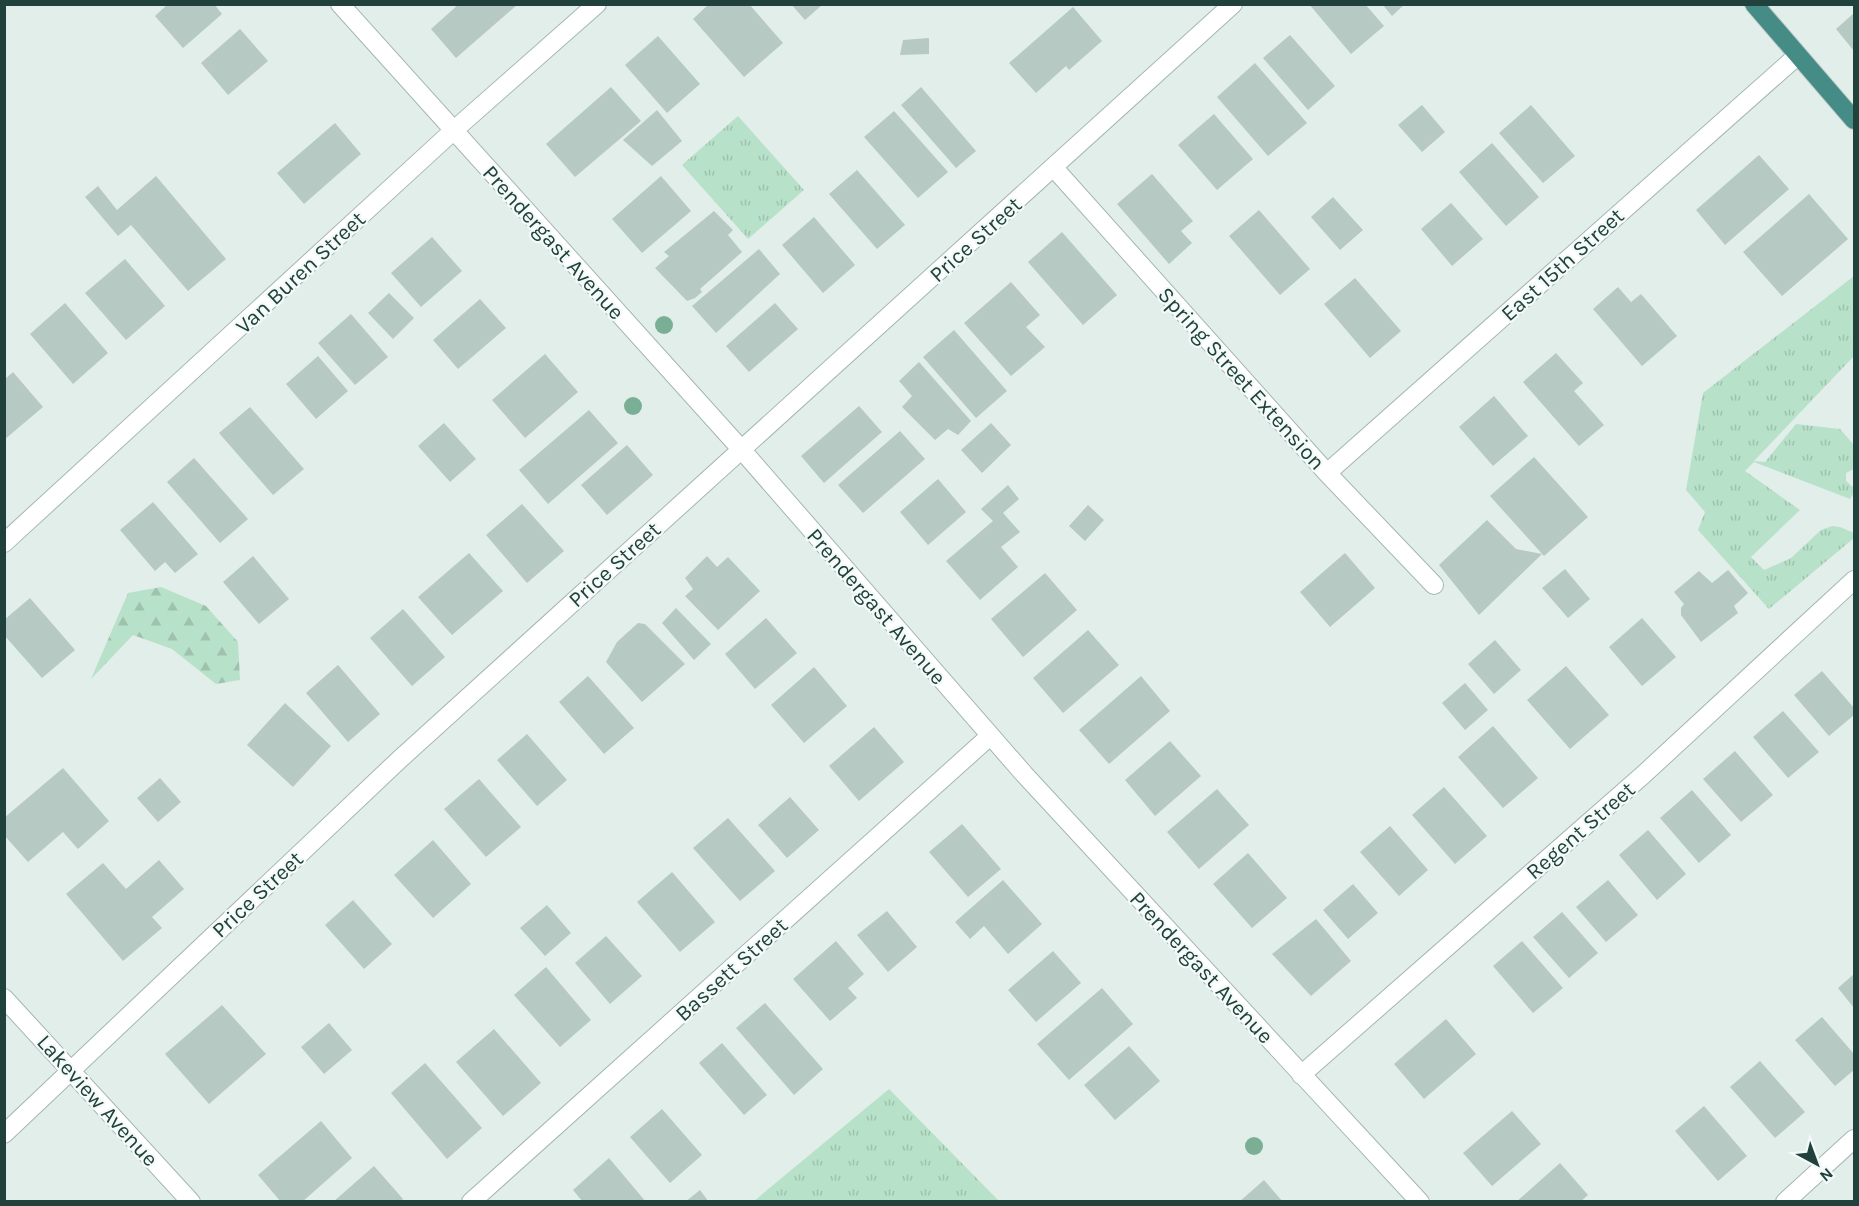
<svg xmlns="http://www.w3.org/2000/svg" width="1859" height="1206" font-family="Karla,sans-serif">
	<defs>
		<pattern id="grass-tufts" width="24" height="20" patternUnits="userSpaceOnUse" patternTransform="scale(1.5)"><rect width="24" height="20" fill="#b8e1c9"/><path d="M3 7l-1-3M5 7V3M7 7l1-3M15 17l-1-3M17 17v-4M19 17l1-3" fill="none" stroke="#9ec2ae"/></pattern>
		<pattern id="forest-firs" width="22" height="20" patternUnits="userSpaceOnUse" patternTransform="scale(1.5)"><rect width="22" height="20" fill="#b8e1c9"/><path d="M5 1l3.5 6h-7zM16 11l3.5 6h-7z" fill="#9ec2ae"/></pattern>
	</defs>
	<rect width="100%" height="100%" fill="#e2eeea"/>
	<path fill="url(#grass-tufts)" d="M738,116L804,190L748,239L682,165Z
		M1854,276V356L1754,461L1765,462L1796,424L1840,429L1854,445V469L1846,473V481L1854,488V493L1850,499L1754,462L1745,471L1800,510L1751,557L1764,570L1791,558L1821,530L1832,526L1840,527L1854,533V538L1769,609L1698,530L1705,512L1686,490L1703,393Z
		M889,1089L999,1201H754Z"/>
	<path fill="url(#forest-firs)" d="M161,587L206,606L238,642L240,680L216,684L172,649L133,635L91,679L128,593Z"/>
	<path fill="#b7c9c3" d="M168,4H214L222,14L183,48L155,16Z
		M459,4H518L456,58L431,29Z
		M709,4H749L783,43L744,77L693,19Z
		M791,4H823L805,20Z
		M1309,4H1365L1384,26L1351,54Z
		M1382,4H1405L1392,16Z
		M1073,7L1102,41L1069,70L1066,66L1036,93L1009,63Z
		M1854,13V51L1836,29Z
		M240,29L268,61L228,95L201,63Z
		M1290,35L1335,86L1308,110L1263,58Z
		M658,36L700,84L667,113L625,65Z
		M929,38V54L900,55L903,40Z
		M1255,63L1307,123L1268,156L1217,97Z
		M611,87L641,121L575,177L546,144Z
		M921,87L976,151L956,168L901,105Z
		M1422,105L1445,132L1422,152L1398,125Z
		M1531,105L1575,156L1543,183L1499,133Z
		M657,110L682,141L652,166L623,140Z
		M894,111L948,172L918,198L864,137Z
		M1214,114L1253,159L1217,190L1178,145Z
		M335,123L361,154L304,204L277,173Z
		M1492,143L1539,197L1506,226L1459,172Z
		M1759,155L1789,189L1725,245L1696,210Z
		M857,170L905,225L877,249L829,194Z
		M1152,174L1193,221L1181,231L1192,243L1169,264L1117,204Z
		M156,176L226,259L188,291L131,225L118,236L85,197L98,186L117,210Z
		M661,176L691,211L642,253L612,219Z
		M1809,194L1848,239L1782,296L1743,252Z
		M1333,197L1363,230L1340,250L1311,217Z
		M1451,203L1483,239L1452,266L1421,229Z
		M1259,210L1310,269L1280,295L1229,236Z
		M714,211L733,230L728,235L742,252L700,289L702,292L695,298L687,301L655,268L669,256L664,252Z
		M814,217L855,265L823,293L782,245Z
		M1062,232L1117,295L1083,325L1028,262Z
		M432,237L462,271L421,307L391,273Z
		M759,249L780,274L716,333L692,306Z
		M125,259L165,306L126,340L85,293Z
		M1355,278L1401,331L1370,358L1324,304Z
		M1011,282L1040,315L1026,327L1045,347L1011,376L964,323Z
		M1618,287L1631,302L1641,294L1677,336L1642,366L1593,309Z
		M389,293L414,318L393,339L368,313Z
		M480,299L506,328L458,369L433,340Z
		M65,303L108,353L73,384L30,334Z
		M775,303L798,329L749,372L726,346Z
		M351,314L388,357L355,385L318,343Z
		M954,330L1007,391L976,418L923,357Z
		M1556,353L1583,383L1574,391L1604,425L1579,446L1523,382Z
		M545,354L578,392L525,438L492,400Z
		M318,356L348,391L316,419L286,384Z
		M919,362L971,421L958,435L948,429L935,440L902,407L912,396L899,381Z
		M13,372L43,407L4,440V380Z
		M1494,396L1528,436L1493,466L1459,427Z
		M859,406L882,432L824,483L801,456Z
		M250,407L304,469L273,495L219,433Z
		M589,410L618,443L548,504L519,470Z
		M444,423L476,459L450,482L418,446Z
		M991,423L1011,445L982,473L961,450Z
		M900,431L925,459L863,513L838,485Z
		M627,445L653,475L607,515L581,485Z
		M1534,457L1588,517L1544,556L1490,496Z
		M194,458L248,519L220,543L167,482Z
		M938,479L966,512L928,545L900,512Z
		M1008,485L1019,499L1003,513L1020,532L1001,547L1018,567L980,600L946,561L993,521L981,509Z
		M153,502L198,554L175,573L165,562L155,571L120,530Z
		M522,504L564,551L527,583L486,535Z
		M1088,505L1104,520L1085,541L1069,526Z
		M1487,520L1516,549L1542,554L1479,615L1439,565Z
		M469,553L503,591L452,635L418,597Z
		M1345,553L1375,588L1330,627L1300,592Z
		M253,556L289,599L259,624L223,582Z
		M707,556L717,567L728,557L760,591L718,630L685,596L693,589L685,578Z
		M1565,569L1590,599L1568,618L1542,588Z
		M1728,570L1748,593L1734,606L1738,613L1701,642L1681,615V608L1684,604L1674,592L1699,571L1712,583Z
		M1045,573L1077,610L1023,657L991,619Z
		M30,598L75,650L42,678L4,635V620Z
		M676,608L711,644L694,660L662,623Z
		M403,609L445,657L412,686L370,638Z
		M766,618L797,653L755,689L725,654Z
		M1642,618L1676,657L1642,686L1609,647Z
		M638,623L645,624L685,664L642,702L606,662L617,642Z
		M1088,630L1119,665L1063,713L1033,678Z
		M1495,640L1521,670L1494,694L1468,664Z
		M338,665L380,714L348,742L306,693Z
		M1566,666L1609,715L1570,749L1527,700Z
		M814,667L847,706L804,743L771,705Z
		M1822,671L1854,708V715L1829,736L1794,695Z
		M588,676L634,728L604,754L559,702Z
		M1141,676L1170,711L1109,764L1079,730Z
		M1465,683L1488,710L1465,730L1442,703Z
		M285,703L331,746L293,787L247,745Z
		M1783,711L1819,752L1788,778L1753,737Z
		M1493,726L1538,778L1503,808L1458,757Z
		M874,727L904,762L859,801L829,766Z
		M527,734L567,780L537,806L497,760Z
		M1170,741L1201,776L1155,816L1125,780Z
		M1735,751L1773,795L1741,822L1703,779Z
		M63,768L109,821L78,849L63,832L28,862L4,835V818Z
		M160,778L181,802L158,822L137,798Z
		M479,779L521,827L486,857L444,809Z
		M1444,787L1487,836L1455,864L1412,815Z
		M1217,789L1249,825L1199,869L1167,832Z
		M1692,790L1731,835L1699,863L1660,818Z
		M790,797L819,830L787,858L758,825Z
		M728,818L775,871L740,901L693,848Z
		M962,824L1001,869L968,897L929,852Z
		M1390,826L1428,870L1399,896L1360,852Z
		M1648,830L1686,874L1657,900L1619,855Z
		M433,840L471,884L433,918L394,875Z
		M1248,853L1287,898L1252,928L1213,884Z
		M159,860L184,889L152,917L162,928L123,961L66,894L103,863L126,889Z
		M672,872L715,922L680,952L637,902Z
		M1003,880L1042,924L1008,954L984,926L970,939L955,922Z
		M1608,880L1638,915L1606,942L1576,907Z
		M1353,884L1378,913L1348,939L1323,910Z
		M353,900L392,944L364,969L325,925Z
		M547,905L571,933L545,956L520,928Z
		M887,911L917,947L888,972L857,935Z
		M1562,912L1598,953L1569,978L1533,937Z
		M1316,919L1351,961L1311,996L1272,954Z
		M606,936L642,976L610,1004L575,963Z
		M836,941L864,974L848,988L857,998L830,1021L793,979Z
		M1522,941L1563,988L1533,1013L1493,966Z
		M1053,951L1081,983L1036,1022L1008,990Z
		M546,967L591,1020L560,1047L514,995Z
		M1854,974V1008L1838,988Z
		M1102,988L1133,1024L1069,1080L1037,1044Z
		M765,1003L823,1069L794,1095L736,1028Z
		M222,1005L266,1054L209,1104L165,1054Z
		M1822,1017L1854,1054V1070L1835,1086L1795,1040Z
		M1446,1019L1476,1054L1424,1099L1394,1064Z
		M329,1023L352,1050L324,1074L301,1047Z
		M494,1029L541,1083L503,1116L456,1062Z
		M722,1043L767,1095L744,1115L699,1063Z
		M1129,1046L1160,1081L1115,1120L1084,1085Z
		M1760,1061L1805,1112L1775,1138L1730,1087Z
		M425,1063L482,1128L447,1159L391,1093Z
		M1704,1106L1747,1156L1718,1181L1675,1131Z
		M662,1109L702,1155L670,1183L630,1137Z
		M1512,1111L1541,1144L1492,1186L1463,1153Z
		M321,1121L352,1158L302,1202H281L258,1175Z
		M609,1158L646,1202H583L573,1190Z
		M1560,1163L1588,1195L1580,1202H1516Z
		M374,1166L403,1199L400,1202H333Z
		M1264,1180L1283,1202H1239Z
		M700,1190L709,1202H685Z"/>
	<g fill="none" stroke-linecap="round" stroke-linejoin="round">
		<defs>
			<path id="minor" d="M340,4L741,449L1024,774L1420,1202
				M1054,168L1327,473L1434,585
				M1327,473L1797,56
				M4,543L453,131L597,4
				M4,998L191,1202
				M1301,1075L1643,775L1854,580
				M4,1134L400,759L1233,4
				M471,1202L990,736
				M1785,1202L1854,1139"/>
			<path id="trunk" d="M1754,4L1854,120"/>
		</defs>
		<use href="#minor" stroke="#a4b7b2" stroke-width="20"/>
		<use href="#trunk" stroke="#c1cac8" stroke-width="20"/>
		<use href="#minor" stroke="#fff" stroke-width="18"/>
		<use href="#trunk" stroke="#448c85" stroke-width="18"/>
	</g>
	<g fill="#7aaf96">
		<circle cx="664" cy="325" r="9"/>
		<circle cx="633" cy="406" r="9"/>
		<circle cx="1254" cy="1146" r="9"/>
	</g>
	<g text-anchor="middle" stroke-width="4.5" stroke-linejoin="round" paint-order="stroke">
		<g font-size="22" fill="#20413c" stroke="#f3faf7">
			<text transform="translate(975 239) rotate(-42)" y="8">Price Street</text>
			<text transform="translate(554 242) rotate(48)" y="8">Prendergast Avenue</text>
			<text transform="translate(1562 264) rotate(-42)" y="8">East 15th Street</text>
			<text transform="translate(300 272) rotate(-43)" y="8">Van Buren Street</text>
			<text transform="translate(1242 378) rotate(48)" y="8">Spring Street Extension</text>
			<text transform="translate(614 564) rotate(-42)" y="8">Price Street</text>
			<text transform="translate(877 606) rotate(49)" y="8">Prendergast Avenue</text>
			<text transform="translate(1580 830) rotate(-41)" y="8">Regent Street</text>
			<text transform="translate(257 894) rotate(-43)" y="8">Price Street</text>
			<text transform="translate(1202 967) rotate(47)" y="8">Prendergast Avenue</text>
			<text transform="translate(731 969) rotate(-42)" y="8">Bassett Street</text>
			<text transform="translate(98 1100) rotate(48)" y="8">Lakeview Avenue</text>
		</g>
	</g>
	<rect width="1859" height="1206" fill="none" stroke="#20413c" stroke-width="12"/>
	<g transform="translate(1817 1164) rotate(139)" stroke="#f3faf7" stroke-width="4.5" paint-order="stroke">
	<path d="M0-4.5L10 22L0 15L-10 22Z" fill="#20413c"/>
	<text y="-9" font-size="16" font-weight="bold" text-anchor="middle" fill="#20413c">N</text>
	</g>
</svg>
